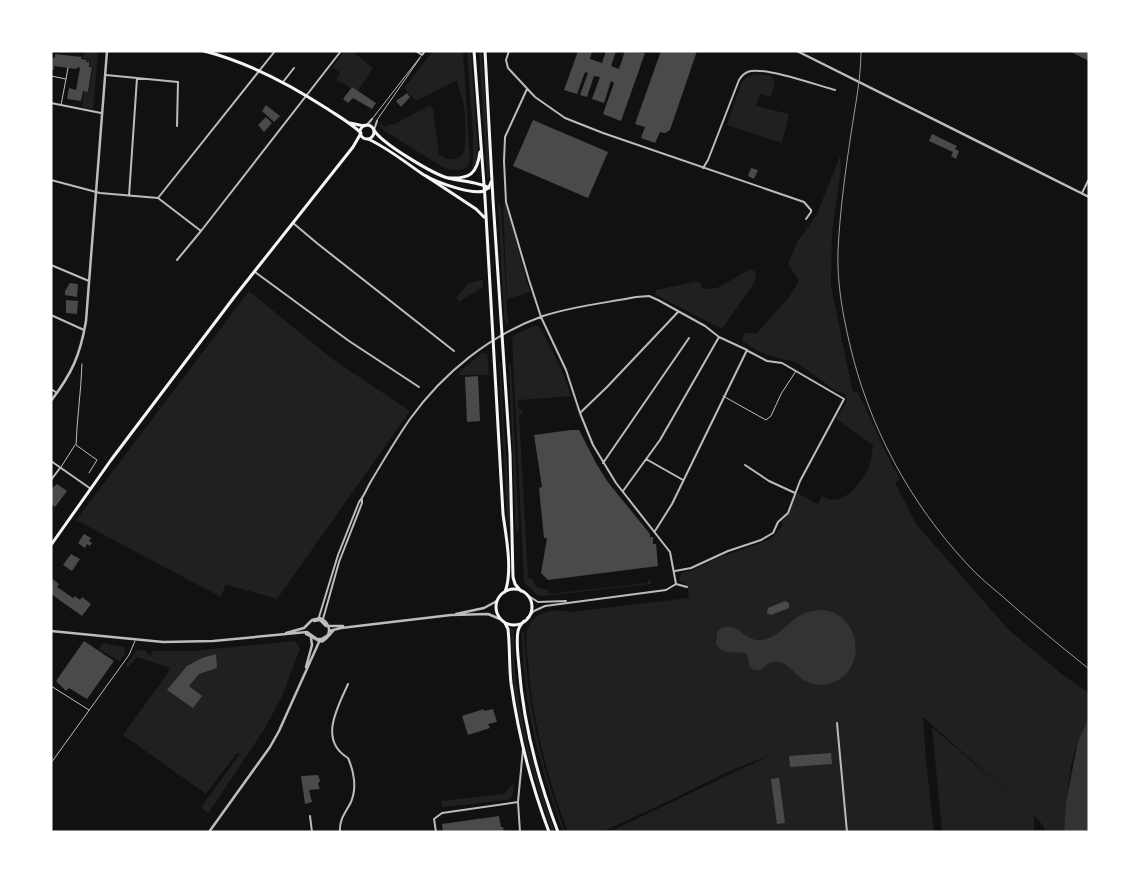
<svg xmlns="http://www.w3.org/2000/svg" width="1140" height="883" font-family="'Exo 2',sans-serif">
	<rect width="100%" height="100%" fill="#111"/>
	<path fill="#202020" d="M84,51H98L93,109L82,107L84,92H89L93,67L89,66L90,62L87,61V59L83,58Z
		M345,51H352L373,68L358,91L336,80L340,73L332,67Z
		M433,51H463L470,159L468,166C457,173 449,170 439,165L385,131L381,128L379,123L385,127L391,124L393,125L430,105L433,109L439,154C444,158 447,160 453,159C464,158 465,150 465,142C465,129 466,118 464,106C462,96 458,89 457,80L416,101L404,88Z
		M467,51H471L478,149L477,163L473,169L472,167L473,158V134Z
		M479,51H482L490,176L489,178L487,177Z
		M758,74L771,76L775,82L771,97L760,94L756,106L789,114L782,143L727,125L742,81L749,76Z
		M840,156L841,167L832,232L831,286L853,393L858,392L887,455L900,479L895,483L916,524L1009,630L1064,676L1089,693V717L1078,741L1071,766L1066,802L1064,832H1045L1044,826L1034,816V832H942L932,727L1022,805L923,717L926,761L934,832H609L775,753L727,772L673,799L602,832H568C547,778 532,719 528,662C527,653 525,640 527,631C533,611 554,608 571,612L689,598L687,585L679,580L681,573L693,570L718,558L771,539L783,525L781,522L788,514L797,493L818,504L822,496C842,509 859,485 868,469C872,462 872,452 873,445L836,419L847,401L845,394L836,391L796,362L774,357L760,352L742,341L744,333H757L790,296L799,281L788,264L798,241L817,214Z
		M498,201L501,207L508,324L505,321L504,316Z
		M505,202L530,292L507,299L503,203Z
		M751,269L756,273L754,283L722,329L656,295V290L699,281L703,289L717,288Z
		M483,280V287L459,302L456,298L468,283Z
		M249,291L332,359L410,411L277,599L228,585L225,586L221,597L76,520Z
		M534,326H538L541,329L563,373L571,396L520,400L518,402L519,408L522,410L523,413L519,415L528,578H532L537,587L548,590L549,594L648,583V579L651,581V584L542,596L537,595L524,582L512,338L516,334Z
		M482,353L487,354L489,375H459L460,371Z
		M509,362L511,365L519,529L516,533Z
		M499,363H500C502,416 508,468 511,521L509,529L507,514Z
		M511,630H514C511,696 533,770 555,832H552C536,785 521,737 514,688C512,669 512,649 511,630Z
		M522,632H524C527,701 541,767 565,832H563C540,768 522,700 522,632Z
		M294,641L297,643L300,649L282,696L265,728L209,812H206L202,808V806L240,754L237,753L206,794L123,735L167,674L170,668L137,657L128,668L126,665L137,650L147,651V654L151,655L152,651H193Z
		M103,643L124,647L125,653L120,662L99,649Z
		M512,784L514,786L512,797L507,800L442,807L441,801L504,794Z"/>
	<path fill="#333" d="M823,610C863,614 868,675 828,684C797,690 793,659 774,662C768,662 765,667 761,670C745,671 751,662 746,653C734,650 724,657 716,644L717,632C734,615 744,643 762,640C789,635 789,610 823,610Z
		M1089,717V832H1064L1066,802L1078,741Z"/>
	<path fill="#4a4a4a" d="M578,51H592L590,59L602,63L606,51H616L611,66L619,69L625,51L645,53L621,121L603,114L614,83L611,81L604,103L592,99L600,77L594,76L587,97L580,95L588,73L585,72L577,94L564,90Z
		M661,51H697L670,130L665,133L660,132L655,143L641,138L645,127L635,124Z
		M1069,51H1089V61Z
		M55,54L82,57L81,59L87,60L86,62H89V67H92L88,92L83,91L81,101L67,99L69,88L76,90L80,68L77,67V69L54,66V70H51V57L55,58Z
		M352,87L376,103L372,109L353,98L348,103L343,99Z
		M407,93L410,97L401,107L396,101Z
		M266,105L280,116L274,122L262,111Z
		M266,117L272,123L264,132L258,125Z
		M533,120L608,152L588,198L513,166Z
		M932,134L957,146L955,149L959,151L956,159L951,156L953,152L929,141Z
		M751,168L758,170L754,179L748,176Z
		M70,283L78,284L77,297L65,295V291Z
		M66,300L78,301L77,314L66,313Z
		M478,376L480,421L467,422L465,377Z
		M571,430H579L596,463L607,481L650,534V537H653V544H656L658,566L548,580L541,573L547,538H544L539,488L542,487L534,435Z
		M57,484L67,491L55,507L51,504V489Z
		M84,534L91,538L89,541L92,543L90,546L87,544L85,548L78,543Z
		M71,554L80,559L72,571L63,565Z
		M51,578L59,584L57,587L73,598L75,596L80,600L82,597L91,604L82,616L51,594Z
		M785,601L789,603V608L771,615L767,613L768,608Z
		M84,641L114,661L87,699L69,688L66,691L56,681Z
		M216,654L217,668L199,674L189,686L202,696L193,708L167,690L187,666L202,658Z
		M484,709V711L493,709L497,722L488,724L490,728L468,735L462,716Z
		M831,753L832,764L790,767L789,756Z
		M318,775L320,781L318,784L320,789L309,790L312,802L305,804L301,776Z
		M779,778L785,823L777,824L771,779Z
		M499,816L501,827H503L504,832H443L442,824Z"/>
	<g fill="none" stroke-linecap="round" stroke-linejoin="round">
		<path stroke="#bcbcbc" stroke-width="1" d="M51,76L66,79L61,105
			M66,79L68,68
			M372,119L421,56
			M377,120L420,58
			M82,364C81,392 77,418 76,445L97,460L89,473
			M723,396L766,420L771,416L781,394L796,371
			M61,467L75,445
			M51,686L89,710
			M51,763L129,655L135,641"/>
		<path stroke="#bcbcbc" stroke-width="2" d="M837,723L847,832
			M310,816L312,832"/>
		<path stroke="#bcbcbc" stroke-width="2" d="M416,51L422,55L425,51
			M509,51L506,60L508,68L535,97L565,118L603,133L804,202L811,210V212L806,219
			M106,75L178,82L177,126
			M283,82L294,68
			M527,89L505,137L504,161L506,202L529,280L541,317L566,370L580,413L593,445L616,483L670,552L676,584L687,587
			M51,103L101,113
			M366,126L372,119
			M374,130L377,121
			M703,168L708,160L739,80C742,75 745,72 751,71C768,68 817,85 835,90
			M51,180L100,193L158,198
			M1082,193L1089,179
			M129,196L137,78
			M158,198L201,231L341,51
			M158,198L275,51
			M293,223L318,244L454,351
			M177,260L201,231
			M51,265L89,281
			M255,272L349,341L419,387
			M51,315L84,330
			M51,389L57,393
			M580,413L607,387L678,312
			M646,459L683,480
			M51,461L91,489
			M603,463L689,338
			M745,465L769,481L795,493
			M51,480L60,468
			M623,491L660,440L719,337L747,350L672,504L655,531
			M675,571L691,568L728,551L761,540L773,533L778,522L788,513L800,481L844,399L782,363L767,361L748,351
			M527,595L538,602L566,601
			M319,617L338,555L359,502C364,496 366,490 370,483C383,461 396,439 410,419C443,373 490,335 543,316C573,306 606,303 636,297L649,296L658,300L705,326L719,337
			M527,618L534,611L545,606L666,590L676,584
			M323,619L339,562L362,503V499
			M340,832C339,819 346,812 351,802C357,788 354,771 348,758C318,740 338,707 348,684
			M436,832L434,819L442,813L518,802
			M520,832L518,802L523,749"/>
		<path stroke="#bcbcbc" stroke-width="2.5" d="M797,51L1089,197
			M51,401C72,373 80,356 86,321L107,51
			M456,614L484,608L497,601
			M314,621L320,620L326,626H343
			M51,631L163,642L213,641L307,632L317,639H321
			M329,631L341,628L451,615L488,614L500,619
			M286,633L304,628L312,620L320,618C327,621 331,628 328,635L320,640
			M306,634C322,640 318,649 333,631
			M306,667L312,645L311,638
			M209,832L270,747L279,731L319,642"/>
		<path stroke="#f5f5f5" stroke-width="3" d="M350,123L364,126
			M360 132a7 7 0 1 1 14 0a7 7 0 1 1-14 0Z
			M374,130C381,143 433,174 448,178C459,181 481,182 489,188
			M368,139C388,148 406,163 424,175C436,182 471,195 484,191C488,189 490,186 491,182
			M51,545L111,460L235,296L353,147L361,133C351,123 338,116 326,108C289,84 247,62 204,51"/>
		<path stroke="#f5f5f5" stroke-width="3" d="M474,51L485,198L503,514C506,536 513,571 505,592
			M485,51L493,200L510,454L513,577L515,584L521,591
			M426,176L476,209L484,217
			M449,178C470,179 477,174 480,152
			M496 607a18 18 0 1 1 36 0a18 18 0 1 1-36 0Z
			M524,621C521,624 519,627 518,631C516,642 518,655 519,666C523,722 538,779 558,832
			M505,623L508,629C510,647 509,665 511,683C518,733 531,784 549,832"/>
		<path stroke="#9a9a9a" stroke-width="1" d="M861,51C861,79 855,106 851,134C845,173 840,211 838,251C837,281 842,311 849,341C868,425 909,502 968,565C978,576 990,586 1002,596C1030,621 1059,645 1089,669"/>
	</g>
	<rect width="1140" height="883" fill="none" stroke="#ffffff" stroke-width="105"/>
</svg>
